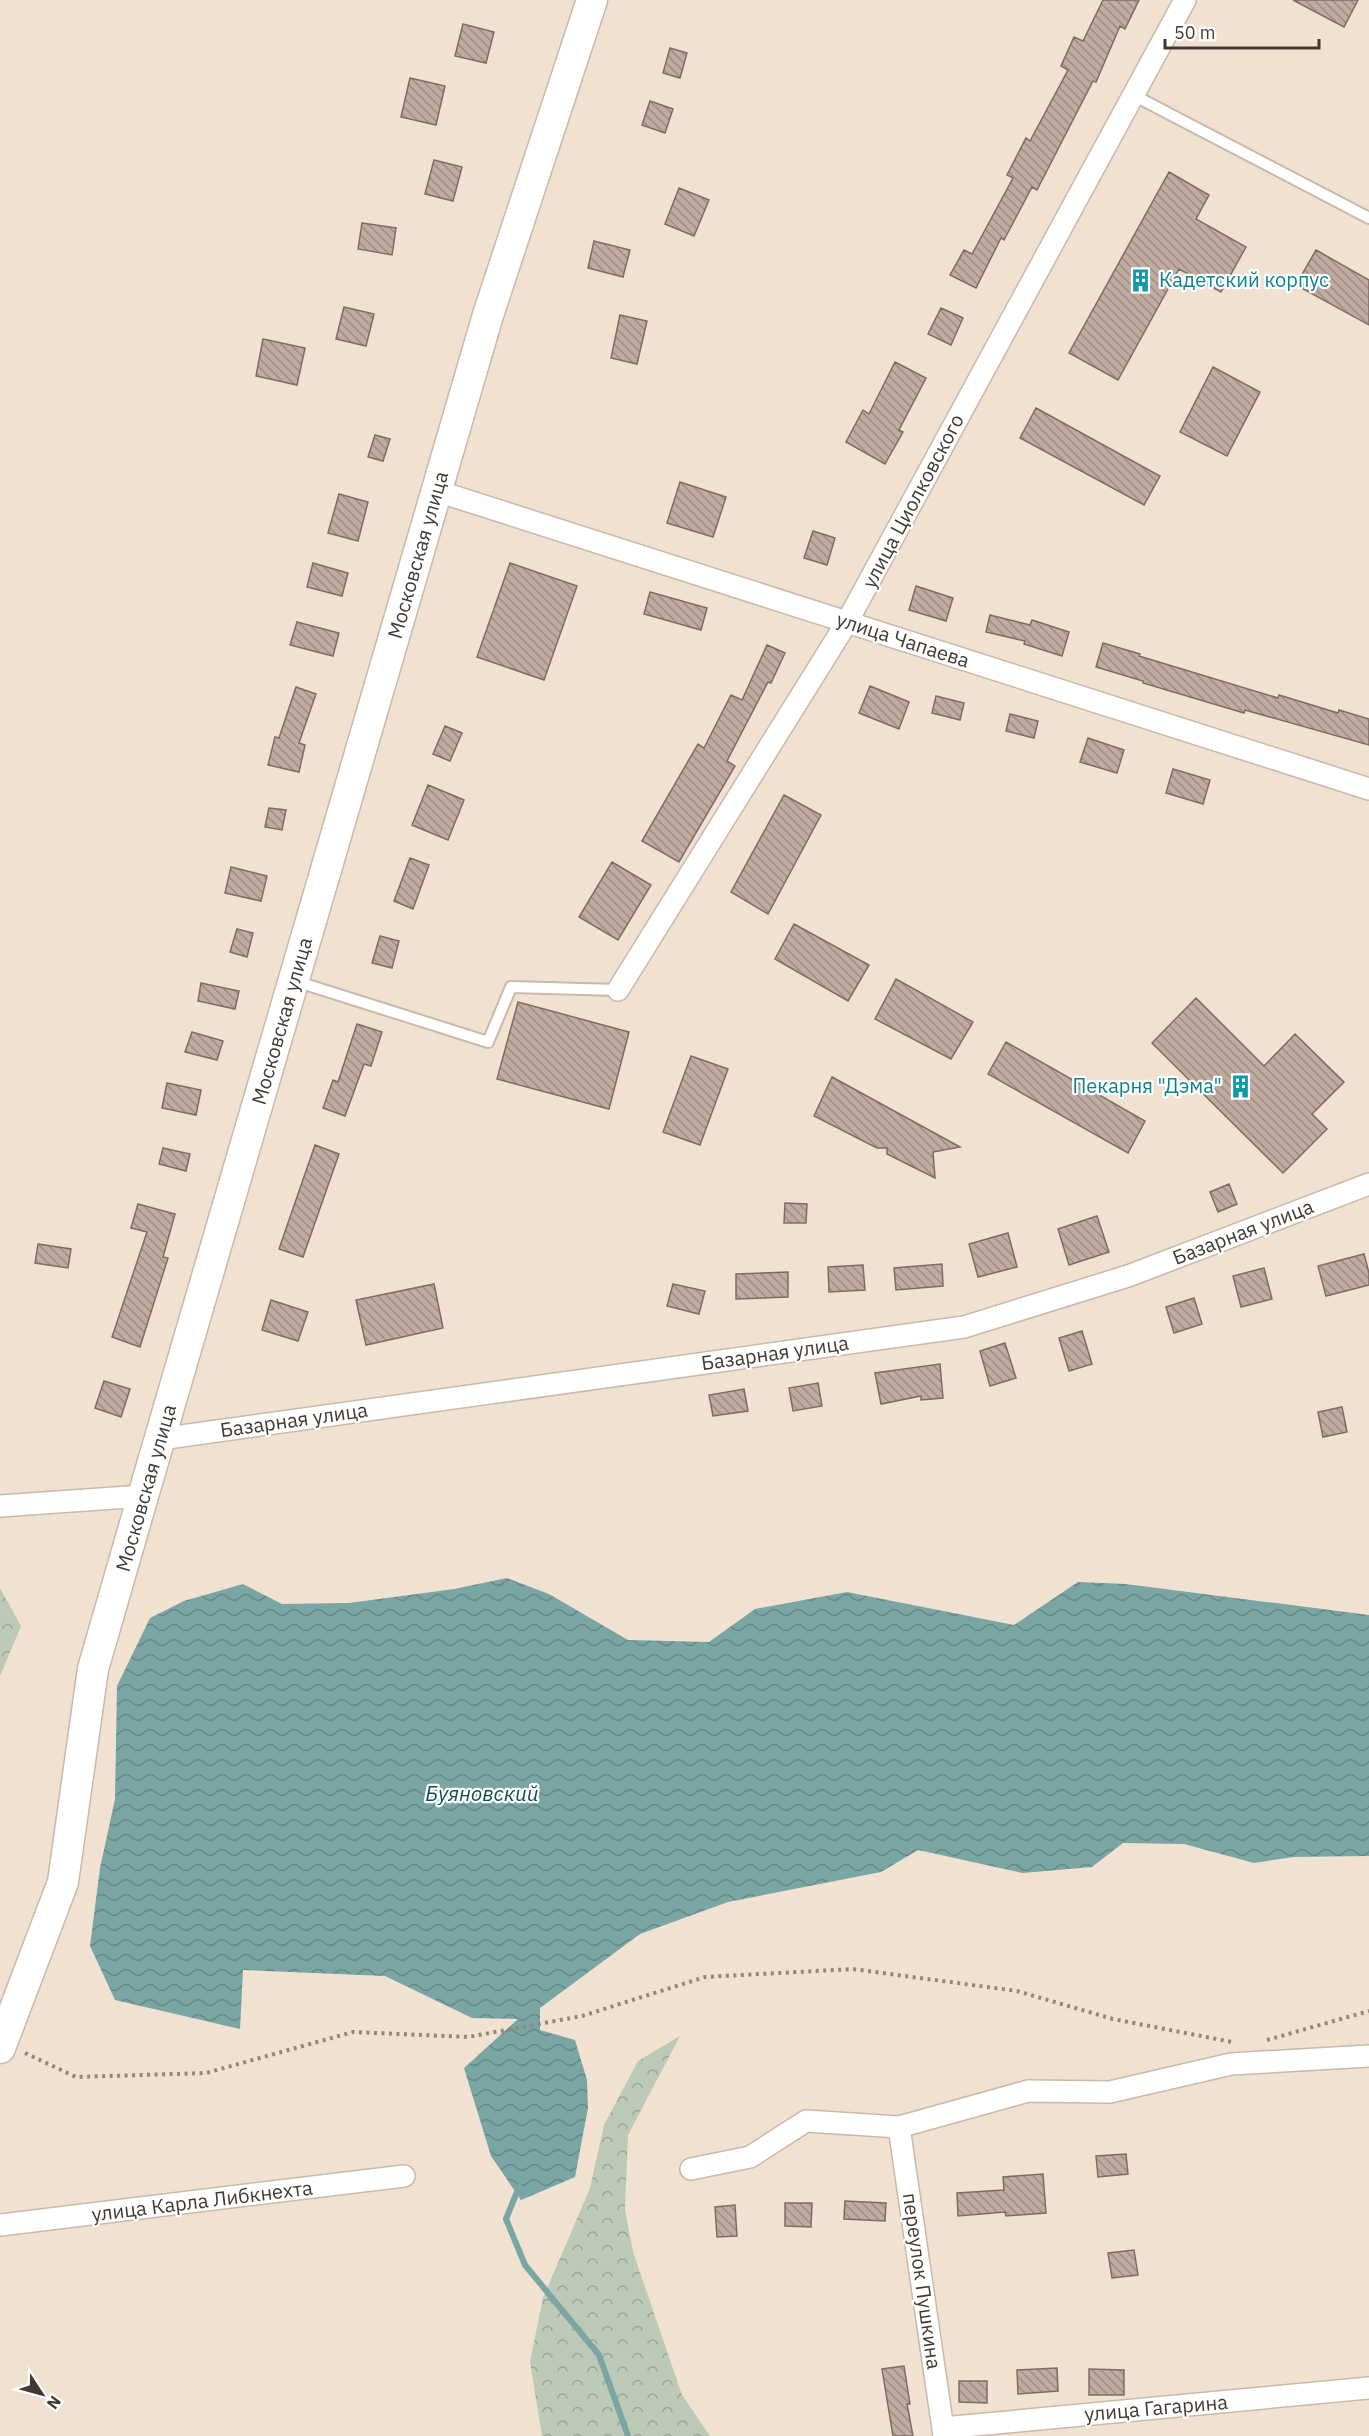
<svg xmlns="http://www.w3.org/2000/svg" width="1369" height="2436" font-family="'IBM Plex Sans',sans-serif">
	<defs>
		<pattern id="forest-crowns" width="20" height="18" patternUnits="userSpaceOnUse" patternTransform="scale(1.5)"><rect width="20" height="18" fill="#bbc9b6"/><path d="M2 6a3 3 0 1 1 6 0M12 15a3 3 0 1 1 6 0" fill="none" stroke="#99a495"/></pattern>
		<pattern id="water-waves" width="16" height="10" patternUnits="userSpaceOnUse" patternTransform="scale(1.5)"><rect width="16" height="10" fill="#79a5a5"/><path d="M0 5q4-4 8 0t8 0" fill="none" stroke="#658787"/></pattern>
		<pattern id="building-back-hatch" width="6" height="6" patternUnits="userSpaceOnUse" patternTransform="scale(1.5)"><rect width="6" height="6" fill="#bfaba0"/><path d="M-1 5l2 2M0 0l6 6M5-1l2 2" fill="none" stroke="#9d8c83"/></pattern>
	</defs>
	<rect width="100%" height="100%" fill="#f1e1d1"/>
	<path fill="url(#forest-crowns)" d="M0,1588L21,1626L0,1676Z
		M680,2036L628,2135L625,2209L633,2252L682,2395L710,2436H542L530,2362L543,2298L590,2188L604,2125L638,2061Z"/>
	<path fill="url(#water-waves)" d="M507,1578L549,1594L628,1640L709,1642L755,1609L847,1592L1014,1625L1078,1582L1126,1584L1369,1615V1856L1293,1857L1254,1863L1184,1844L1123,1843L1092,1867L1023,1873L918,1850L881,1872L728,1902L640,1934L540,2008V2030L575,2040L587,2080L588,2108L575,2177L521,2200L491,2156L464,2068L518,2019L472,2018L385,1976L243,1970L240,2029L115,2000L90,1946L100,1868L115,1799L117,1686L150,1618L184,1601L243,1584L282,1604L349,1603L454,1589Z"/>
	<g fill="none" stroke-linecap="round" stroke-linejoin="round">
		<path stroke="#79a5a5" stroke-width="6" d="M519,2187L506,2219L525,2265L599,2355L628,2436"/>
	</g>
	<path fill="url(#building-back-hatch)" stroke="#7e6c62" stroke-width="1.5" d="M1103,0H1139L1125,29L1120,26L1096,82L1093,81L1037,190L1032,187L1004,240L1001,238L976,288L950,275L964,250L972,254L1013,178L1007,175L1026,138L1030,141L1068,70L1061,66L1074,37L1083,41Z
		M1293,0H1358L1344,27Z
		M463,24L494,32L486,63L455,56Z
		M670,48L687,53L680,78L663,73Z
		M410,78L445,86L436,125L401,117Z
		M650,101L673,109L665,133L642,125Z
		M434,160L462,167L453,201L425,194Z
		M1169,172L1209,195L1196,219L1246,247L1221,292L1179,269L1118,380L1069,353Z
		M679,188L709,200L694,236L665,224Z
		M362,223L396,228L392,255L358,249Z
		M594,241L630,250L623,277L588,268Z
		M1316,250L1369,280V325L1296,285Z
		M344,307L374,314L366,346L336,339Z
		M941,308L963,318L951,345L928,334Z
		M620,315L647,321L637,364L611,358Z
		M263,339L305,348L297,385L256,376Z
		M895,362L926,378L899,430L903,432L885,464L846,442L863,410L869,414Z
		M1213,367L1260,392L1227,456L1180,432Z
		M1036,408L1160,476L1144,505L1020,438Z
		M375,435L390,439L383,461L368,457Z
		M680,482L726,497L713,537L667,523Z
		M339,494L368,502L358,541L328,533Z
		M813,531L835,538L827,565L804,558Z
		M313,563L348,573L342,596L307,587Z
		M510,563L577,586L544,680L477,657Z
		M916,586L953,598L946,621L909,610Z
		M650,592L707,608L701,630L644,614Z
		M990,615L1030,625L1032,620L1069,632L1062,656L1024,644L1025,641L986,632Z
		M297,622L339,633L333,656L290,645Z
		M1103,643L1140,654L1139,656L1278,698L1279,695L1338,713L1339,710L1369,719V745L1245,710L1244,713L1143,683V681L1096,667Z
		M767,645L785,653L771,683L768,682L727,761L735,766L679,862L642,841L698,744L704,748L731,695L742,700Z
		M870,686L909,702L899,729L859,713Z
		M296,687L316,694L299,743L305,745L299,772L268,765L275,737L279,738Z
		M936,696L964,703L960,720L932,713Z
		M1010,714L1038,721L1034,738L1006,731Z
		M445,726L462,733L450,761L433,754Z
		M1088,738L1124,750L1117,773L1080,762Z
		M1173,769L1210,780L1203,804L1166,793Z
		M428,785L464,800L448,840L412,825Z
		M784,795L821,815L768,914L731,892Z
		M269,808L286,810L282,830L265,827Z
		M410,858L429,865L413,909L394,901Z
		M612,862L651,885L618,940L579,917Z
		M231,867L267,876L261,901L225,893Z
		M794,924L869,965L848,1001L775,959Z
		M237,929L253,933L247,957L230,952Z
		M380,936L399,941L392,968L372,963Z
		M896,979L973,1022L951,1059L875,1019Z
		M201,983L239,991L235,1009L198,1001Z
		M1196,998L1264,1066L1295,1034L1344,1082L1312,1114L1327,1129L1283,1173L1152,1043Z
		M518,1002L629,1032L609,1109L497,1079Z
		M357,1024L382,1032L371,1066L364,1064L345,1116L323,1108L333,1080L338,1082Z
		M192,1032L223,1041L217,1060L185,1052Z
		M1006,1042L1145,1121L1128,1153L988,1074Z
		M691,1056L728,1069L700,1145L663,1132Z
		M832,1077L960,1147L933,1152L935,1178L887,1154V1148H877L814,1116Z
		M167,1083L201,1090L196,1115L162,1108Z
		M315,1145L339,1154L303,1257L279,1249Z
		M163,1148L190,1154L186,1171L159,1164Z
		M1229,1184L1237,1204L1218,1212L1210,1192Z
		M785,1203L807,1204L806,1223H784Z
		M138,1204L175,1214L163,1257L168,1258L140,1347L112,1337L147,1232L131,1228Z
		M1097,1216L1109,1252L1069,1265L1058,1229Z
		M1008,1233L1017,1267L978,1277L969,1244Z
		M38,1244L71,1249L68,1268L35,1263Z
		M1364,1254L1369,1273V1285L1326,1296L1318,1266Z
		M942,1264L943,1286L896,1290L894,1268Z
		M863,1265L865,1290L829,1292L828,1267Z
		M1264,1268L1272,1299L1241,1307L1233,1276Z
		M788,1272V1297L736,1299V1274Z
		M434,1284L443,1328L366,1345L356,1300Z
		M673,1284L705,1291L699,1314L667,1306Z
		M1194,1298L1202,1324L1174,1333L1166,1307Z
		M271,1300L308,1312L298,1341L262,1330Z
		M1082,1331L1092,1364L1069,1371L1059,1338Z
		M1005,1343L1016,1378L990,1386L980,1351Z
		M940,1364L943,1398L921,1400V1396L881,1404L875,1373Z
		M104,1381L130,1389L121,1417L95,1408Z
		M818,1383L822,1406L793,1411L789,1388Z
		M744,1389L748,1411L713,1416L709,1395Z
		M1342,1407L1347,1432L1323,1437L1318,1412Z
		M1126,2154L1128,2174L1098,2177L1096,2156Z
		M1043,2174L1046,2213L1006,2216L1005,2212L958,2216L957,2193L1004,2190L1003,2177Z
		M845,2201L886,2203L885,2221L844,2219Z
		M785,2203H812L811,2227L785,2226Z
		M735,2205L737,2236L717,2237L715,2207Z
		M1134,2250L1138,2275L1112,2278L1108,2253Z
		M904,2366L910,2404H907L913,2436H893L882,2369Z
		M1057,2368L1058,2391L1018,2394L1017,2370Z
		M1089,2369L1124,2370V2395H1089Z
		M959,2381H987V2403L959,2402Z"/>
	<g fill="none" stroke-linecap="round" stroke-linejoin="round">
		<defs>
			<path id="lane" d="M1133,95L1369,218
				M295,981L488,1042L511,987L618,990"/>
			<path id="street" d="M437,491L1369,789
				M618,990L847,622L1185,0
				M160,1439L964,1327L1128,1276L1369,1184
				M0,1506L143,1496
				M899,2127L944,2436
				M691,2169L750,2157L806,2121L899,2127L1028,2091L1110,2092L1231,2064L1369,2056
				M0,2225L404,2176
				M943,2428L1369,2388"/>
			<path id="secondary" d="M0,2048L63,1882L93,1669L143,1496L488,315L592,0"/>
		</defs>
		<use href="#lane" stroke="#c9b9aa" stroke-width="14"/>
		<use href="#street" stroke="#c9b9aa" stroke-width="24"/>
		<use href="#secondary" stroke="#c9b9aa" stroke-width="33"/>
		<path stroke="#92877c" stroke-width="4" stroke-dasharray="3 4.5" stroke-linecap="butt" d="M1267,2040L1369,2011
			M25,2053L76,2077L206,2073L353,2032L468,2037L582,2016L705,1977L853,1969L1017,1991L1113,2019L1232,2042"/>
		<use href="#lane" stroke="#fff" stroke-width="10"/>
		<use href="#street" stroke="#fff" stroke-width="21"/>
		<use href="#secondary" stroke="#fff" stroke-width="30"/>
	</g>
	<defs>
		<symbol id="building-bare" viewBox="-9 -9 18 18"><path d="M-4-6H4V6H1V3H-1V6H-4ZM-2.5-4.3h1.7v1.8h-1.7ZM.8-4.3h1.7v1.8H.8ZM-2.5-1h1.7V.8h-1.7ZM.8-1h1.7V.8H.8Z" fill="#0f9aa8" stroke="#fff" stroke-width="2.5" paint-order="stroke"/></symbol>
	</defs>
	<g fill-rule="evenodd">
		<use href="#building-bare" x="1124" y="264" width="33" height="33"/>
		<use href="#building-bare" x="1224" y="1070" width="33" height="33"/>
	</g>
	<g text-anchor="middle" stroke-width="4.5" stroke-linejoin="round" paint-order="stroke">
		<g font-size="20" fill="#0d838f" stroke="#fff" text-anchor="start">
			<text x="1159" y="287">Кадетский корпус</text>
			<text x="1222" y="1093" text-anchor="end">Пекарня "Дэма"</text>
		</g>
		<g font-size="20" fill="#403a33" stroke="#fff">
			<text transform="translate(913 501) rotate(-62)" y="7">улица Циолковского</text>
			<text transform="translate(418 555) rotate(-74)" y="7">Московская улица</text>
			<text transform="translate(903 640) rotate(18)" y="7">улица Чапаева</text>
			<text transform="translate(282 1021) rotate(-74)" y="7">Московская улица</text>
			<text transform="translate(1243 1232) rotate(-21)" y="7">Базарная улица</text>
			<text transform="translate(775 1353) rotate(-8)" y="7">Базарная улица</text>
			<text transform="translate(294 1420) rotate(-8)" y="7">Базарная улица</text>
			<text transform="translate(146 1488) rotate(-74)" y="7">Московская улица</text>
			<text transform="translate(202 2201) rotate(-7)" y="7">улица Карла Либкнехта</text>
			<text transform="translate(922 2281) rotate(82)" y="7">переулок Пушкина</text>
			<text transform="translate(1156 2408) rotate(-5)" y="7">улица Гагарина</text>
		</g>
		<g font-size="21" font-style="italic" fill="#0c4f50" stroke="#fff">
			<text x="482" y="1801">Буяновский</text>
		</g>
	</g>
	<g transform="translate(42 2394) rotate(126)" stroke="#ffffff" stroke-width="4.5" paint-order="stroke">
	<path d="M0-4.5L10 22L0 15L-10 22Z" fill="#403a33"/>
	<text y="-9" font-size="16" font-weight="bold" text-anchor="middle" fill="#403a33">N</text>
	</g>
	<path d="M1165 39v9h154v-9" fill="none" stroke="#403a33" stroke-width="3"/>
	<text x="1174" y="39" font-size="18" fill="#403a33" stroke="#ffffff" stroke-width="4.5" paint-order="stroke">50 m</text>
</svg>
